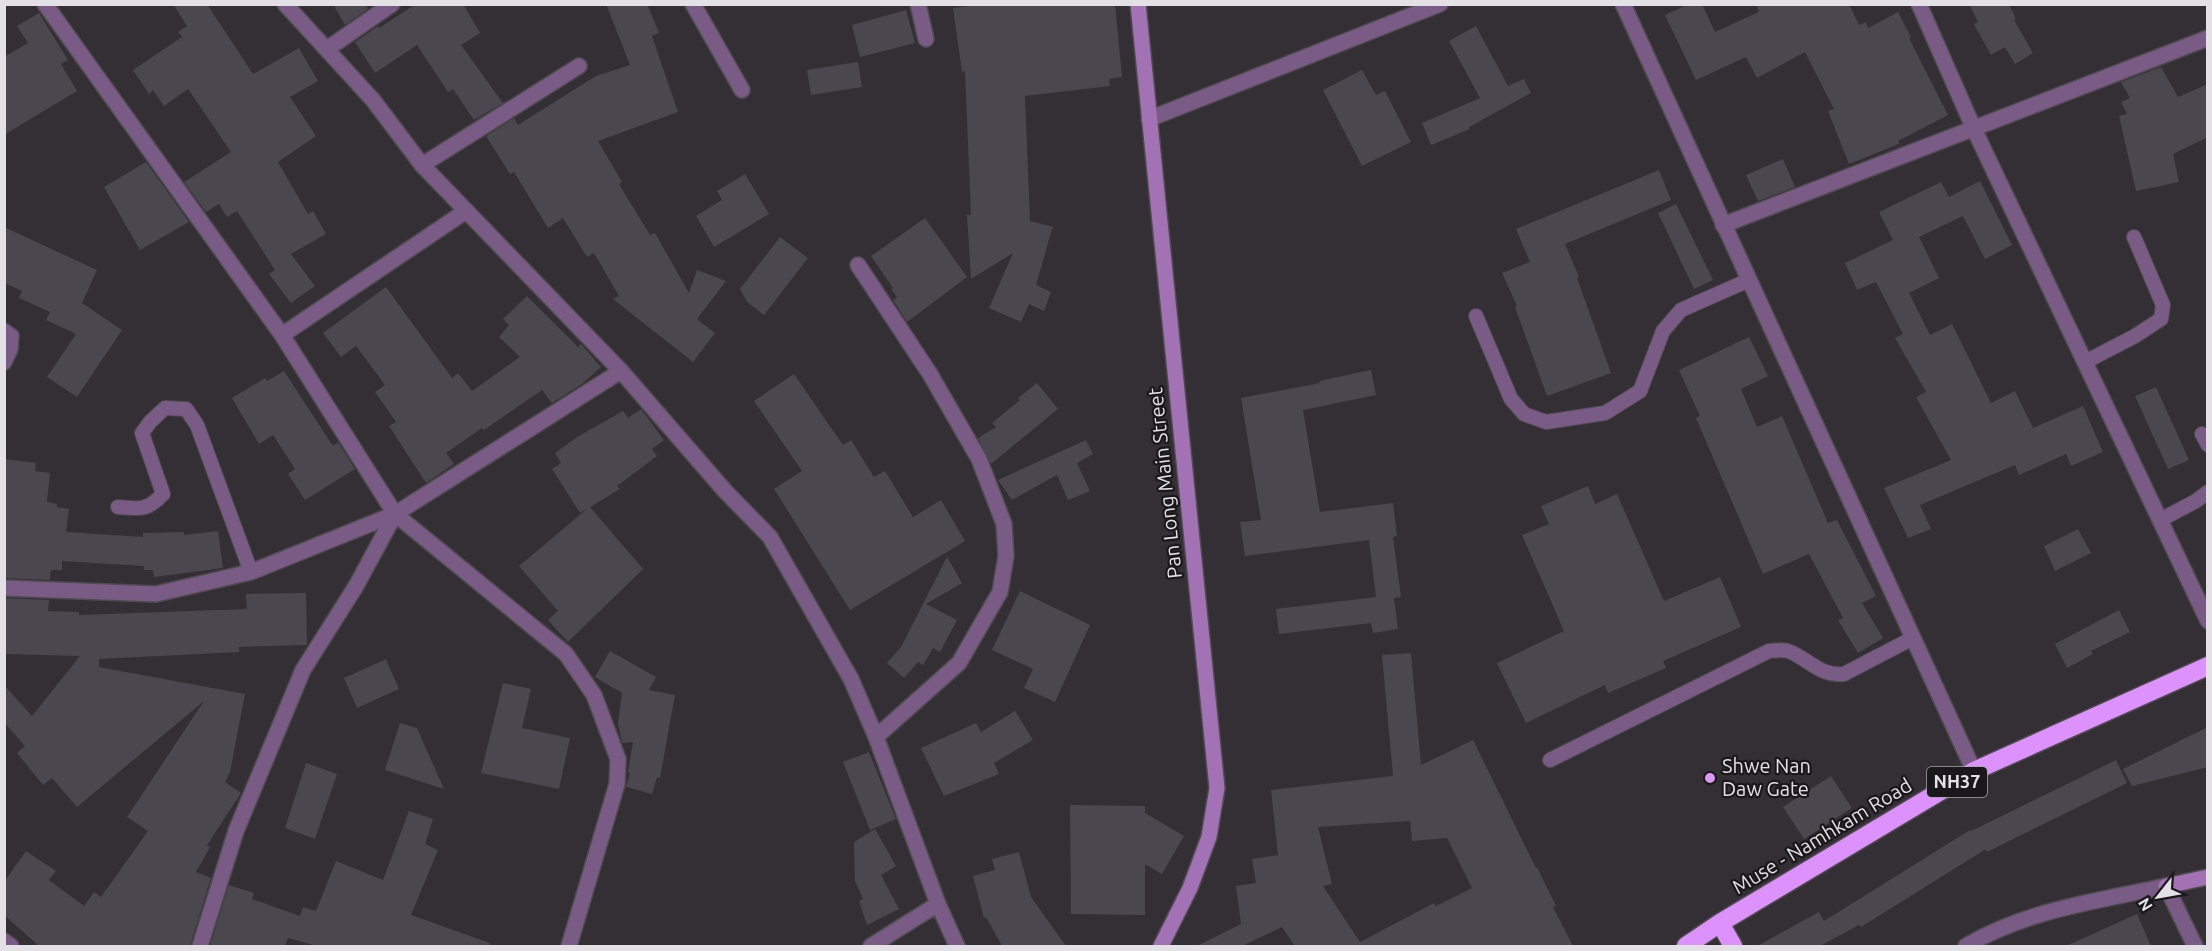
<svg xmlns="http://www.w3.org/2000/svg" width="2212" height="951" font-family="Ubuntu,sans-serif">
	<rect width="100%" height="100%" fill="#332f35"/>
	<path fill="#4b474e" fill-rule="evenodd" d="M173,4H207L253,74L299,48L318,81L290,97L316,136L278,162L308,214L313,211L326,234L291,254L315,286L291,303L269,274L275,270L237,211L227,217L219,204L206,212L184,182L231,152L188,89L164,106L153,90L149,94L133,70L182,37L178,32L187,26Z
		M333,4H365L368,9L345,25Z
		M416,4H463L480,33L461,45L503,103L474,120L453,89L448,92L417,45L375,73L355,42L378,26L379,28Z
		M606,4H647L659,33L652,36L678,112L598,141L622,182L619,184L650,235L655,233L689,293L697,270L726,281L697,319L715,333L693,362L613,299L619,296L594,253L587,257L563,218L548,228L514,172L510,174L486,136L514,118L518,125L596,76L630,65Z
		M984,4H1115L1122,77L1109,79L1110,86L1025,96L1030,221L1054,227L1052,229L1036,285L1051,292L1044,311L1029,304L1021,322L989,308L1013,253L971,279L967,215H971L965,71L962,72L953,8Z
		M1689,4H1702L1715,32L1759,12L1756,4H1849L1859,25L1866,22L1868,28L1898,12L1911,37L1909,38L1948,115L1898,141L1899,144L1849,164L1828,111L1834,109L1805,52L1757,78L1746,57L1696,80L1665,15Z
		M1969,4H2009L2016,19L2014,20L2033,53L2015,64L2005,47L1991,55L1974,24L1978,22Z
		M906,10L915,43L860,57L852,25Z
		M39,13L68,60L61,64L77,91L4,135V57L28,43L17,26Z
		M1476,26L1508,86L1524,79L1531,93L1469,127L1470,129L1431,145L1422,123L1480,98L1449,41Z
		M858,62L862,87L811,95L807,70Z
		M2161,67L2178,97L2208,84V137L2173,154L2179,182L2136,191L2119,116L2127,114L2121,102L2130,98L2121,82Z
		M1362,70L1376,95L1385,91L1411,142L1362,166L1323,90Z
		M1783,159L1795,187L1758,201L1746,175Z
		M146,162L189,222L140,250L104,187Z
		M1659,170L1671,200L1565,244L1579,277L1577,278L1611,373L1547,396L1515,307L1517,306L1502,273L1530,262L1516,229Z
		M745,174L769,214L714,247L696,216L722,200L717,191Z
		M1980,181L2012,245L1985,259L1963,216L1919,237L1939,278L1909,293L1930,335L1952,324L1991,403L2015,391L2033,428L2083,406L2103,452L2071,466L2066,454L2019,475L2015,465L1920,505L1931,529L1908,538L1884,488L1951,460L1916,397L1926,392L1895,338L1903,334L1876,282L1857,290L1845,263L1893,240L1879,212L1941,182L1949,197Z
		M1676,204L1713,280L1694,289L1658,213Z
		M925,218L967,277L907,322L893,300L897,297L891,289L893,288L871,256Z
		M4,227L97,270L82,303L122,330L77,397L47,377L76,334L46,320L50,312L19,298L22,291L4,283Z
		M780,237L808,258L764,315L747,302L740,289Z
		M386,287L452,378L458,373L472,391L520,357L499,337L509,325L503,319L527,296L578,347L581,344L601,367L582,384L552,403L542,390L484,430L482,428L446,453L454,464L426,483L389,426L396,422L375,392L385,385L356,346L341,357L323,333Z
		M1749,337L1768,376L1741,389L1757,427L1782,416L1828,523L1837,520L1876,596L1862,603L1883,638L1858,653L1838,620L1843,618L1809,554L1763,574L1696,418L1700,416L1679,370Z
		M1371,370L1376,395L1303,410L1320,512L1393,503L1397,536L1393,537L1401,597L1394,598L1398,629L1373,633L1371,623L1279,634L1276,609L1376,597L1369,540L1245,556L1240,522L1261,520L1241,398L1320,383L1319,381Z
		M284,371L333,446L338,442L355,469L305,500L288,474L295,469L273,435L259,444L232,398L265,378L267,381Z
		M794,374L843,445L851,440L874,477L885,471L913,517L941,500L965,541L850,610L774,489L802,471L754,401Z
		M1037,383L1058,409L991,464L978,438L996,427L992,423L1020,400L1018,398Z
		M2156,387L2189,460L2168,469L2135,396Z
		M641,409L664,440L652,449L657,456L617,486L620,489L590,507L643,569L568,642L548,620L558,611L519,566L588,508L580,513L552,469L561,463L555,453L577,437L623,411L628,418Z
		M1086,440L1093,454L1077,463L1090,491L1068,500L1057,475L1012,500L998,480Z
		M4,459L36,463L35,471L50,473L47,502L57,504V507L69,509L66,532L143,537V533L184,532V535L218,531L223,568L154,577L153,570H144V566L62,561V570H51L50,580L4,578Z
		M1588,486L1595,504L1617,494L1664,601L1720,577L1741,627L1663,661L1666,668L1608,693L1605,685L1526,723L1497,663L1564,631L1522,535L1549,524L1541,506Z
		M2078,529L2091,553L2055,571L2044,546Z
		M947,557L962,583L926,604L957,620L940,652L933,648L923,665L918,662L904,678L887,663L901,647Z
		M1020,591L1090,625L1055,702L1024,688L1033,669L992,650Z
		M306,593L307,645L239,647V652L99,659V667L245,694L230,772L225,782L241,793L207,845L210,847L196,872L211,878L190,946H39L4,915V882L26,851L56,871L49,880L84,906L94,892L101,897L148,831L127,817L204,701L77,807L52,778L43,785L17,753L25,746L4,722V685L32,716L80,656L4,654V598L49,600L48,611L79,612V615L247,609L246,594Z
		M2119,610L2130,632L2091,651L2093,654L2067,668L2055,644Z
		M610,651L656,677L649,690L675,695L660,778L657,777L652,794L626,787L630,773L628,772L633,742L622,743L618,723L622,693L595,677Z
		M1411,653L1421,765L1473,740L1536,868L1537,867L1556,906L1553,907L1573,946H1295L1282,927L1242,946H1197L1241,924L1236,886L1256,883L1252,859L1278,855L1271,790L1393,776L1382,655ZM1410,821L1412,841L1447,838L1472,888L1436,906L1434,903L1360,942L1323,886L1332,884L1318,827Z
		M386,659L399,689L357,708L344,678Z
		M503,683L531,689L522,728L570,738L559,789L481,773Z
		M1015,711L1033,740L994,763L999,774L944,796L921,748L976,723L981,732Z
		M400,723L417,728L444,789L385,770Z
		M2208,727V767L2132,786L2123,769Z
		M869,752L896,819L870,830L843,762Z
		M2116,760L2127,783L1987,852L1986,849L1861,927L1859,925L1820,946H1757L1819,912L1824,921L1970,830L1971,831Z
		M306,763L337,774L315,839L285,828Z
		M1831,776L1852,808L1804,839L1783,807Z
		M1070,805L1145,806V813L1184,836L1162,874L1145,864V915L1071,914Z
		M409,811L433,819L425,844L438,850L411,915L490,943L489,946H317L288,938L285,946H210L229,885L254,893L252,899L300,916L303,907L316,911L336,861L383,880Z
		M875,829L896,866L881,875L899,909L867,925L859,901L863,899L855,881L854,842Z
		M1019,852L1031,897L1066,946H1002L986,917L984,918L973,876L995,870L992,859Z
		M2137,914L2151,946H2066Z"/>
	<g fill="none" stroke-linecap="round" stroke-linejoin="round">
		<defs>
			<path id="lane" d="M1476,316L1511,399L1524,414L1546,422L1605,413L1640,391L1663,331L1681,310L1749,280
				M2085,362L2135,336L2161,319L2163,305L2134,237
				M2202,434L2208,445
				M118,507C140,509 147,511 163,494L142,433L150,422L165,408L186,409L197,425L251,572
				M2160,520L2196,501L2208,492
				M1550,760L1769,651C1775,651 1783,649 1788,651C1808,658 1820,677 1844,674L1913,638"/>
			<path id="street" d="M45,4L282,335L395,514L566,654L594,695L618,759L617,784L569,946
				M285,4L373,100L422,165L621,371L725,491L770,537L851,679L876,737L938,904L957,946
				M693,4L742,90
				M918,4L926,39
				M1623,4L1974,771
				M1919,4L1974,129L2208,621
				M327,49L392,4
				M1149,119L1440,4
				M422,165L579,66
				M1723,225L2208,38
				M858,265L930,374L979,459L1004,524L1006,556L1000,592L959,663L876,737
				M4,331L11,336L10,349L4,362
				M282,335L466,211
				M4,588L156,594L251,572L395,514L621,371
				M4,941L11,946
				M200,946L236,831L303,670L356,586L395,514
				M871,946L938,904
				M1966,946C2026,910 2098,901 2166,886L2195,946"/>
			<path id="secondary" d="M1138,4L1217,788L1209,837L1190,888L1161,946
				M2166,886L2208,877"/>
			<path id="highway" d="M1720,923L1733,946
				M1686,946L1720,923L1974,771L2208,666"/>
		</defs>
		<use href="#lane" stroke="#4f4b51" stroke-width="16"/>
		<use href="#street" stroke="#4f4b51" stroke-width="18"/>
		<use href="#secondary" stroke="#4f4b51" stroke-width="18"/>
		<use href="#highway" stroke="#4f4b51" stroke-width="21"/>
		<use href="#lane" stroke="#795b86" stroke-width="14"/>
		<use href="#street" stroke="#795b86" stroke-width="15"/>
		<use href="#secondary" stroke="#a272b5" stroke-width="15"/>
		<use href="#highway" stroke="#dd92fb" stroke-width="18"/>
	</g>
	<circle fill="#db99f5" stroke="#1a181b" stroke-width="2" cx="1710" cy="778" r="6"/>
	<g text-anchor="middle" stroke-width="4.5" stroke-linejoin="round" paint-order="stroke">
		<rect fill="#1a181b" stroke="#a7a5a9" stroke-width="1.5" x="1927" y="767" width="60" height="30" rx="4.5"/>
		<g font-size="18" font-weight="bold" fill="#e4e1e6">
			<text x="1957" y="788">NH37</text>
		</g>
		<g font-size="20" fill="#e4e1e6" stroke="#1a181b">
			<text transform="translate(1165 483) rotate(-96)" y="7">Pan Long Main Street</text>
			<text transform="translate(1822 836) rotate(-31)" y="7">Muse - Namhkam Road</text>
		</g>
		<g font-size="20" fill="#e4e1e6" stroke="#1a181b" text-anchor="start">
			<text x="1722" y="773">Shwe Nan<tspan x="1722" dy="23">Daw Gate</tspan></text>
		</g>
	</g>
	<rect width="2212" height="951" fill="none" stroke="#e4e1e6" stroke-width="12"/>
	<g transform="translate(2158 897) rotate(239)" stroke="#1a181b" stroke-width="4.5" paint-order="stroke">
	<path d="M0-4.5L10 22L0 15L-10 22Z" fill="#e4e1e6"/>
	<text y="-9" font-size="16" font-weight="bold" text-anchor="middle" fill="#e4e1e6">N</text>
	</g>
</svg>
